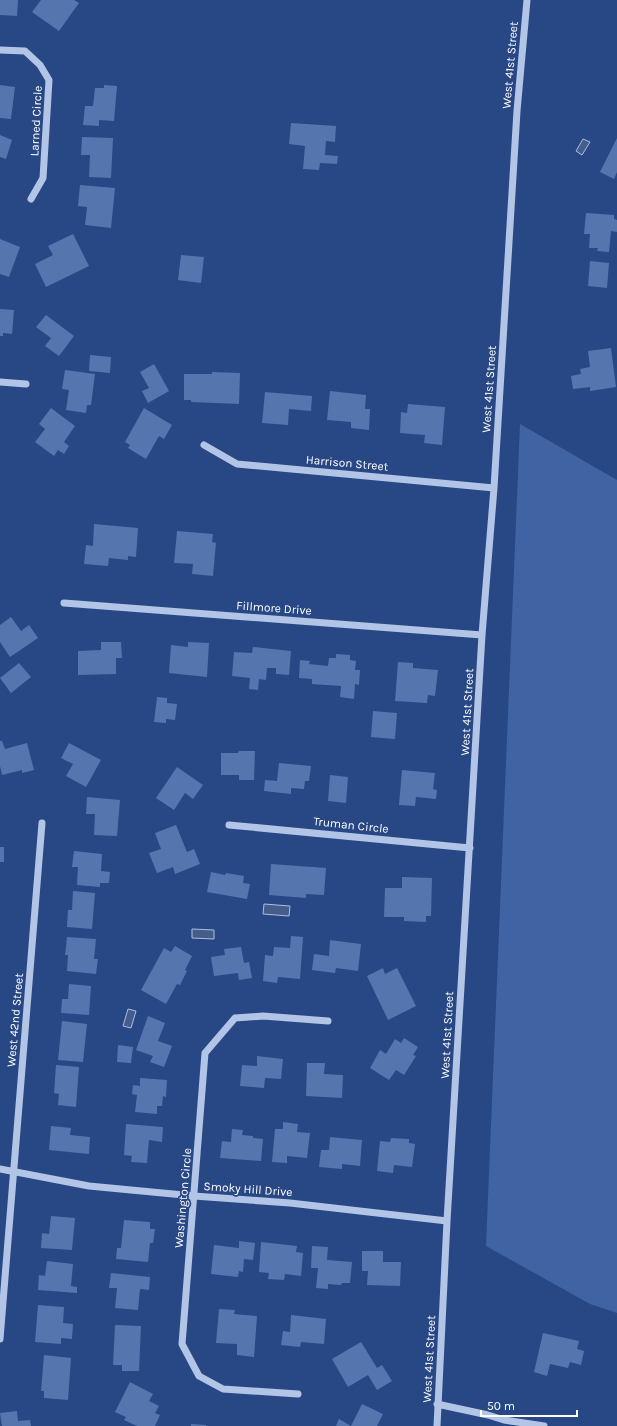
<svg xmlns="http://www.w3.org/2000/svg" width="617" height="1426" font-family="Karla,sans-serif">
	<rect width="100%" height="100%" fill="#284885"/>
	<path fill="#3f63a3" d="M520,424L617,480V1313L590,1304L486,1246Z"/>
	<path fill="#465d89" stroke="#a7bfe8" d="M583,139L590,142L582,155L576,151Z
		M264,904L290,906L289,916L263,914Z
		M192,929L214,930V939L192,938Z
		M128,1009L136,1011L131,1028L123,1026Z"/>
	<path fill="#5475ae" d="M0,0H18L17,16L0,15Z
		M41,0H74L79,3L59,31L32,12Z
		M0,85L15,87L11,119L0,118Z
		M104,85L117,86L114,121L99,120V126L83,125L85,106H93L95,88H104Z
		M291,123L336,126L335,142L326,141L325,155L338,156L337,164L320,163L319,170L303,169L305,146L289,144Z
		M0,135L12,140L6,159L0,157Z
		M82,137L113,138L111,178L89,177L90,155H81Z
		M617,138V172L614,179L600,172Z
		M80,185L115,188L111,228L85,225L87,207L78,206Z
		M586,213L614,215V219L617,220V232L611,231L609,252L597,251L598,248H589L590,234H584Z
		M73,234L89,266L46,287L35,264L53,255L48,246Z
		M0,239L20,247L9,277L0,274Z
		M181,255L204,257L201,283L178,280Z
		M590,261L609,263L607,288L588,286Z
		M0,309L14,310L12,334L3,333V336H0Z
		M46,315L74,336L59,356L45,346L51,338L36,327Z
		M611,348L616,387L590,391V387L573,389L571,376L581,374L580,369L590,367L588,351Z
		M90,355L111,357L110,373L89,371Z
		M154,364L169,391L148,403L142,391L149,388L140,372Z
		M65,370L95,374L91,405H87L86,413L66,410L69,390L62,389Z
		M212,372L240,373L239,404L191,402V400H184V374H212Z
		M330,391L366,395L365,409H370L369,430L351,428V422L327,420Z
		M265,392L312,396L311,411L289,409L288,425L262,423Z
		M408,404L445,407L442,445L424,443L425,435L400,433L401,412L407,413Z
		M51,408L75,426L64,442L69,446L64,454L58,450L54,456L35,442L45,429L39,424Z
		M144,408L172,425L164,439L159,436L146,459L128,448L130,445L125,442Z
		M94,524L138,528L136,557L128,556V560L109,558L108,566L84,564L86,545L93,546Z
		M177,531L213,534L212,542L216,543L213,576L192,574L193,564L174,563Z
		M11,617L21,631L29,625L38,638L10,657L0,642V625Z
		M101,642H121L122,658H116V674L78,675V651L101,650Z
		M188,642L209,643L207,677L169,673L171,645L188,647Z
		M253,647L291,651L289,675L276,674V668H267L266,680L259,679L258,690L249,689L250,678L232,676L234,652L252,653Z
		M336,654L350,655V660L356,661L355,670H360L359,685L355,684L354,699L340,697L341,686L312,684V679L299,678L300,660L310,661L309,664L328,666L329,658H336Z
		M398,662L413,663V668L438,670L435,696L428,695L427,703L395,701Z
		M19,663L31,677L11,693L0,678Z
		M157,697L167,698V703L177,704L175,720L166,719V723L154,722Z
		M373,711L397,713L395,739L371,737Z
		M0,741H2L5,749L27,743L34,770L22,773V770L2,775L0,766Z
		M69,743L101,760L86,787L66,776L73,764L61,758Z
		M239,751H255L254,780H239V775H221V753H238Z
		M279,763L311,766L309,781H305L304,789L291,788V794L264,791L265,780L277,781Z
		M177,767L203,785L193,799L185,793L174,810L156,798Z
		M402,770L435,773L433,789L437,790L436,799L416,797L415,806L399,805Z
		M330,775L348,777L346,803L328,801Z
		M87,797L120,800L117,836L94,835L95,814H86Z
		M176,825L187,852L194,849L200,864L175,874L173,867L157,873L149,853L161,849L155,833Z
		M0,847H4V862H0Z
		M74,851L102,854L101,871L110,872L109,883H100V887L77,885L78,867H72Z
		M271,864L326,868L324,895L306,894V898L269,895Z
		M211,872L225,875L226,873L244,876L243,883L250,884L247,899L207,892Z
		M402,877L432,878L431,916H426V922L404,921V917H384L385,888H402Z
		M73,891L95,893L92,929L67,927L68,910H72Z
		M291,936L303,937L300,979L278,977L277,983L263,981L265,955L273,956L274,947L290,948Z
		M67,937L96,939L94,959H98L96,974L67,971L68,955H65Z
		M330,940L361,944L358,971L336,968L335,973L312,970L314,954L329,956Z
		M175,946L192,956L185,970L187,971L180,985L177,984L166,1004L141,990L164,948L171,952Z
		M241,947L244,963L249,962L252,978L239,980L238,973L214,976L211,957L225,955L224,949Z
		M383,968L385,974L397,968L416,1006L388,1020L367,976Z
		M69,984L91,986L89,1015L61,1013L62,999H68Z
		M148,1016L165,1023L158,1041L172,1046L164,1067L150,1062L153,1056L136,1050Z
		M62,1021L87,1024L83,1062L58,1060Z
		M404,1038L418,1047L413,1055L416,1056L404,1075L396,1070L389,1080L370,1068L380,1050L386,1054L395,1039L401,1043Z
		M118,1045L133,1047L131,1063L117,1062Z
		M257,1056L283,1059L281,1079L265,1078L264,1088L240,1086L242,1065L257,1066Z
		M307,1063H325L324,1074L343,1075L342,1098L306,1096Z
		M56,1065L79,1067L76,1107L58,1105L59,1094L54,1093Z
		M140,1078L167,1080L166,1097L163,1096L162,1106H157V1114L135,1112L137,1095L132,1094L133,1085L140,1086Z
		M283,1122L298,1124L297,1132L310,1133L307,1158L287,1156V1163L272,1162L275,1129H283Z
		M126,1124L163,1127L162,1142L149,1140L147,1163L131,1162L132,1156L124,1155Z
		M51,1126L71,1128L70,1135L90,1137L89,1154L49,1150Z
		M232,1129L243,1130L242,1135L253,1136V1138L263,1139L261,1161L220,1158L222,1141L231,1142Z
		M330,1137L362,1140L360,1166L342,1164V1169L319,1167L321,1150H329Z
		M391,1138L409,1139V1143L415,1144L412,1167L394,1165L393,1173L377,1171L380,1141L390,1142Z
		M51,1216L75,1218L72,1250L41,1248L42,1233L49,1234Z
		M124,1220L150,1222V1229H155L153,1243H150L148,1262L116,1259L117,1248H121Z
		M239,1241L255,1243L253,1260L244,1259L243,1272L239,1271L238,1277L211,1274L214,1245L239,1248Z
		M261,1242L297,1246L296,1252L303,1253L301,1276L285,1274L284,1280L268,1279L269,1273L259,1272Z
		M312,1246L328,1247L327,1260L352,1262L350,1283H342L341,1285L328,1284V1289L316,1288L318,1268H311Z
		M362,1251H383V1262H401L400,1286L367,1285L368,1271H362Z
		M47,1261L73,1264L71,1286L77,1287V1293L38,1290L39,1275L45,1276Z
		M111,1273L150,1277L149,1290L140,1289L138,1310L115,1308L117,1288H109Z
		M38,1305L64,1307L63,1323L73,1324L72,1339L61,1338V1344L35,1342Z
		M219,1309L235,1310L234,1314L257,1316L254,1357L237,1355V1344L216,1343Z
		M291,1315L326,1319L324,1344L301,1342L300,1347L281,1345L283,1331L290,1332Z
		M115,1325L141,1326L139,1371H122V1365H113Z
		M543,1333L579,1341L577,1349L584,1351L581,1365L570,1362L568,1368L550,1364L547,1376L534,1372Z
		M361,1342L377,1368L382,1365L392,1381L377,1390L368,1375L348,1387L332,1359Z
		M44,1355L71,1358L68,1400L44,1398V1391H41Z
		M130,1382L153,1394L149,1401L159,1406L155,1413L160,1415L155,1426H137L124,1420L126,1417L115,1412Z
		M362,1404L383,1414L377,1426H336L339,1419L351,1426Z
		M17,1411L18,1421L30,1420L31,1426H2L0,1413Z
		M191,1424L206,1425V1426H191Z"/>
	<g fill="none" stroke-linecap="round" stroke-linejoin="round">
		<path stroke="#b2c5e7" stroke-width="7" d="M0,50L25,51L40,65L49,80L43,178L31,199
			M0,382L26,384
			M204,445L237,464L494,488
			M64,603L482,635
			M229,825L470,848
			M0,1169L89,1186L194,1196L290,1203L447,1221
			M0,1339L42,823
			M298,1394L223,1389L199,1376L182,1344L205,1053L235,1018L263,1016L328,1021
			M437,1404L488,1415L504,1420L544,1426
			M437,1426L447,1221L482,635L494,488L517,111L527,0"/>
	</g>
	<g text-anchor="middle" stroke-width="3.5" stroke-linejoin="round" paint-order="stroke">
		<g font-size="12" fill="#fff" stroke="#284885">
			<text transform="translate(510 65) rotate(-85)" y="4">West 41st Street</text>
			<text transform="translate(36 121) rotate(-87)" y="4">Larned Circle</text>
			<text transform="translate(489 389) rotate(-86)" y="4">West 41st Street</text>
			<text transform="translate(347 463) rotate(5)" y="4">Harrison Street</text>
			<text transform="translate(274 608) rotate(4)" y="4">Fillmore Drive</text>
			<text transform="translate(467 712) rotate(-87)" y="4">West 41st Street</text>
			<text transform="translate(351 825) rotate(6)" y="4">Truman Circle</text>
			<text transform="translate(15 1020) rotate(-85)" y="4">West 42nd Street</text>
			<text transform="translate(447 1035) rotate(-87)" y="4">West 41st Street</text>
			<text transform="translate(248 1189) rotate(4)" y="4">Smoky Hill Drive</text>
			<text transform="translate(183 1198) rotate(-85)" y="4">Washington Circle</text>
			<text transform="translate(429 1359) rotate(-87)" y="4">West 41st Street</text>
		</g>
	</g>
	<path d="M481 1410v6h96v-6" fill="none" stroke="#ffffff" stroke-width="2"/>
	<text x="487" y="1410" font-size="12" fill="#ffffff" stroke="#284885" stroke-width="3" paint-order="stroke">50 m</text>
</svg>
